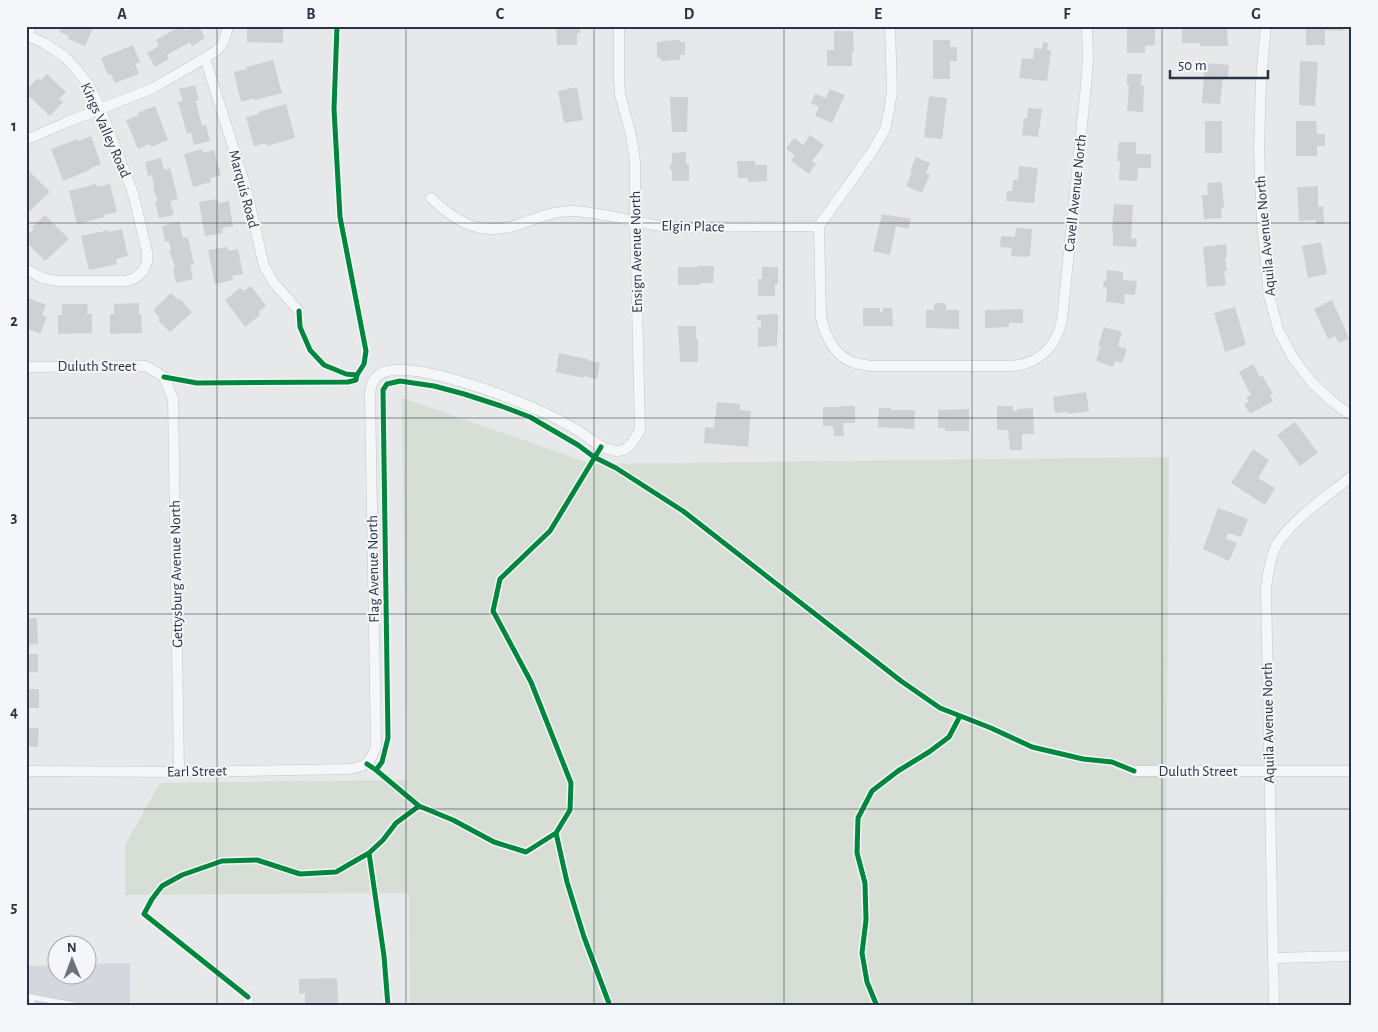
<svg xmlns="http://www.w3.org/2000/svg" width="1378" height="1032" font-family="'Alegreya Sans',sans-serif">
	<rect width="100%" height="100%" fill="#e6e8ea"/>
	<path fill="#d4d7dd" d="M130,963V1006H26V966L57,965L58,974H88V964Z"/>
	<path fill="#d6ded6" d="M402,398L592,464L1169,457L1165,1006H410L409,893L125,895V845L160,783L407,780Z"/>
	<path fill="#ced0d3" d="M62,26H94L85,46L68,39L69,36L60,32Z
		M181,26H183L186,31L194,26H199L205,38L192,46L190,42L167,55L169,59L155,67L147,53L159,46L156,40Z
		M247,26H283V43L247,42Z
		M556,26H580V33H577V45H557Z
		M1127,26H1155V45L1145,46V53H1127Z
		M1182,26H1200V29L1227,28L1228,46H1200V43H1182Z
		M1306,26H1343V31L1325,30V45H1306Z
		M834,31H853L854,52H852V66H827V50H834Z
		M680,40V42H685V55H680V60L661,61V58H657V42H661V41Z
		M933,40H950V47H957V61H950V79H933Z
		M1043,42L1048,43L1047,50H1051L1047,81L1019,78L1022,58L1033,59L1034,48L1042,49Z
		M133,45L140,62L135,64L139,74L115,83L111,74L108,75L101,58Z
		M273,60L282,93L255,100L254,98L241,102L234,72L247,69L246,67Z
		M1300,61L1318,62L1315,106L1299,105Z
		M1205,63L1229,65L1228,78H1223L1220,104L1202,103Z
		M47,74L66,92L59,99L63,102L50,116L26,93V90L38,78L40,81Z
		M1127,74H1142L1141,86H1144L1143,112L1127,111L1129,85H1127Z
		M195,85L199,100L196,101L199,114L202,126L206,125L210,141L194,145L191,132L187,134L178,102L183,101L179,89Z
		M577,87L583,120L564,123L558,91Z
		M830,89L845,95L832,123L815,116L819,107L811,103L815,94L826,98Z
		M929,96L947,98L942,139L924,137Z
		M670,97H688L687,132H672Z
		M286,104L295,138L267,146V143L254,146L246,117L259,114L258,112Z
		M155,106L168,140L151,147L150,144L138,149L126,120L139,115L138,113Z
		M1028,108L1042,109L1038,137L1022,135L1024,118L1027,119Z
		M1205,121H1222V153H1205Z
		M1296,121H1316L1317,134H1325V146H1317V156H1296Z
		M810,135L824,145L812,161L816,164L809,174L791,161L795,155L786,149L794,138L803,145Z
		M91,136L101,164L89,169L90,170L63,181L51,149L78,139L79,141Z
		M1119,142H1136V154H1151V168H1138L1137,181L1119,180L1120,161H1117Z
		M202,149L204,153L214,150L221,175L210,178L211,182L193,187L184,154Z
		M686,152V164H689V181H672V170H670V164H672V153Z
		M916,157L930,163L926,173L930,175L922,193L906,186L912,172L910,171Z
		M161,158L164,170L170,168L178,199L170,201L174,215L159,218L155,202L158,201L154,190L153,185H154L152,175L148,176L145,162Z
		M737,161H755V165H767V181L748,182V178H738Z
		M1019,166L1038,168L1034,203L1006,201L1007,191H1012L1013,180H1018Z
		M26,168L50,192L26,215Z
		M1222,182L1224,208H1221L1222,218L1204,219L1202,195H1208L1207,183Z
		M96,184L97,187L110,184L117,212L104,215V217L77,224L69,191Z
		M1318,186V207L1323,206L1324,224H1316V220L1299,221L1297,187Z
		M217,199L218,203L229,201L233,226L222,228L223,233L205,236L199,202Z
		M1114,204L1133,205L1131,238L1137,239L1136,247L1113,246V232H1112Z
		M882,214L911,219L908,229L896,226L890,255L873,251Z
		M45,215L69,239L45,261L26,242V236L34,229L32,227Z
		M179,222L183,238L188,237L194,264L190,265L193,279L176,283L173,268L175,267L169,250H171L169,241L165,242L162,226Z
		M1016,228L1032,229L1030,256H1027V257L1011,256L1012,248L1000,247L1001,236L1015,237Z
		M122,229L128,256L116,259L117,264L89,270L81,236L109,230V232Z
		M1321,242L1327,274L1308,278L1302,246Z
		M1226,244L1227,257L1225,258L1227,271H1224L1226,285L1207,287L1203,247Z
		M227,247L228,251L238,249L243,274L232,276L233,280L215,284L208,250Z
		M698,266H714L713,283H700V285H678V267H698Z
		M762,267H778V284H775V296H758V279H762Z
		M1107,270L1123,272V280L1137,281L1135,295L1125,294L1124,304L1106,302L1107,288L1103,287L1104,281H1106Z
		M251,286L266,306L259,311L260,315L245,327L225,300L240,288L244,291Z
		M171,293L178,300L180,299L192,312L170,332L158,320L160,318L153,310Z
		M26,297L46,305L42,315L47,317L40,334L26,328Z
		M1332,300L1346,331H1345L1349,338L1339,343L1335,336L1328,339L1314,309Z
		M139,303V314H141L142,333L110,334V314H114V304Z
		M936,303H943L946,305V310H959V329L926,328V310H934V305Z
		M62,304H88L87,314H92V333L58,334V315H62Z
		M1235,307L1246,345L1225,352L1214,313Z
		M863,308H880V312H883V308H892L893,326H863Z
		M1023,309V323H1009V327L985,328V310Z
		M778,314V334H777V346L758,347V327H761V320H757V315Z
		M678,326H696V339H698V362H680Z
		M1104,327L1122,332L1118,346L1127,349L1122,363L1115,361L1113,367L1096,361L1100,347L1098,346Z
		M559,353L587,359V360L600,363L597,379L584,376L583,378L556,372Z
		M1253,364L1260,377L1262,375L1273,394L1270,396L1273,401L1250,414L1244,404L1249,402L1246,397L1251,395L1239,372Z
		M1086,392L1089,411L1068,414L1067,412L1055,413L1053,397Z
		M717,402L740,404V410L751,411L748,447L704,443L705,427L714,428Z
		M840,406H855V423H843L844,436H834L833,426H823V407H840Z
		M997,406H1013V411H1017V409L1033,408L1034,434H1022V450H1010L1008,430H997Z
		M879,408H891V410H915L914,429L878,427Z
		M969,409V431H945V428H938V410Z
		M1295,422L1318,453L1300,466L1277,435Z
		M1253,449L1269,460L1258,478L1275,488L1265,505L1231,483Z
		M1218,508L1248,519L1241,537L1228,533L1226,539L1237,543L1229,561L1203,549Z
		M37,618L38,644L26,645V619Z
		M26,654H38V672L26,673Z
		M26,689H39V708H26Z
		M26,728H39L38,747L26,746Z
		M337,978L338,1006H305V993L299,994V979Z"/>
	<g fill="none" stroke-linecap="round" stroke-linejoin="round">
		<defs>
			<path id="lane" d="M26,996L80,1006
				M31,1006L33,997"/>
			<path id="street" d="M890,26L892,91L889,111L885,129L874,149L819,226L821,317C825,336 834,356 855,363C860,364 865,365 871,366H1011C1039,364 1056,347 1062,320L1086,85L1088,58L1087,26
				M1266,26L1261,79L1259,151L1262,222L1269,296L1279,332L1294,359L1312,383L1334,403L1352,416
				M26,35L44,43L64,56L76,69L89,85L100,108L133,193L147,252V262L143,271L135,278L126,281H57L42,278L26,269
				M26,36L31,26
				M205,58L246,188L264,266L274,283L299,311
				M26,140L67,122L153,88L205,58L216,51L223,43L227,31V26
				M431,198C458,224 482,237 520,224C537,218 554,211 572,211C605,212 637,224 670,227L819,226
				M26,367L146,366L164,377L173,399L179,772
				M26,771L179,772L349,769C366,767 371,762 376,746L370,394C371,386 372,379 380,374C406,357 511,397 540,411C552,416 565,423 577,430C590,438 600,449 616,451C629,452 636,438 640,429L635,221V161L631,135L620,94L619,80V26
				M1134,771H1352
				M1273,958L1352,956
				M248,997V1006
				M1274,1006L1266,588C1268,574 1269,563 1274,550C1285,524 1329,495 1352,476"/>
		</defs>
		<use href="#lane" stroke="#c4c6c8" stroke-width="6"/>
		<use href="#street" stroke="#c4c6c8" stroke-width="11"/>
		<use href="#lane" stroke="#f5f6f7" stroke-width="5"/>
		<use href="#street" stroke="#f5f6f7" stroke-width="10"/>
		<defs>
			<path id="cycleway" d="M337,26L334,109L340,217L366,351L364,364L357,375
				M164,377L197,383L348,382L356,380L357,375L346,374L324,365L310,350L300,327L299,311
				M601,447L550,531L500,579L493,611L531,682L571,783L570,810L556,833L567,882L584,937L610,1006
				M367,764L376,770L419,806L453,820L494,842L526,852L556,833
				M376,770L382,762L388,738L383,390L387,384L400,381L434,386L464,394L501,406L530,417L578,445L594,457L616,468L683,511L901,681L940,708L991,728L1032,747L1083,759L1112,762L1134,771
				M248,997L144,914L152,899L162,886L182,875L222,861L257,860L300,874L336,872L369,853
				M388,1006L384,956L369,853L383,840L396,823L419,806
				M877,1006L867,982L862,953L866,920L865,883L857,853L858,818L872,791L898,771L929,752L949,737L960,716"/>
		</defs>
		<use href="#cycleway" stroke="#f4f6f9" stroke-width="8"/>
		<use href="#cycleway" stroke="#00873e" stroke-width="5"/>
	</g>
	<path fill="none" stroke="#2b3445" stroke-width="1" stroke-opacity="0.55" d="M217,26V1006M406,26V1006M594,26V1006M784,26V1006M972,26V1006M1162,26V1006M26,223H1352M26,418H1352M26,614H1352M26,809H1352"/>
	<g text-anchor="middle" stroke-width="4" stroke-linejoin="round" paint-order="stroke">
		<g font-size="15" fill="#2b3445" stroke="#f4f6f9">
			<text transform="translate(106 130) rotate(66)" y="5">Kings Valley Road</text>
			<text transform="translate(244 189) rotate(75)" y="5">Marquis Road</text>
			<text transform="translate(1075 193) rotate(-84)" y="5">Cavell Avenue North</text>
			<text transform="translate(693 226) rotate(1)" y="5">Elgin Place</text>
			<text transform="translate(1265 236) rotate(-95)" y="5">Aquila Avenue North</text>
			<text transform="translate(636 252) rotate(-91)" y="5">Ensign Avenue North</text>
			<text x="97" y="371">Duluth Street</text>
			<text transform="translate(373 569) rotate(-91)" y="5">Flag Avenue North</text>
			<text transform="translate(176 574) rotate(-91)" y="5">Gettysburg Avenue North</text>
			<text transform="translate(1268 723) rotate(-91)" y="5">Aquila Avenue North</text>
			<text transform="translate(197 771) rotate(-1)" y="5">Earl Street</text>
			<text x="1198" y="776">Duluth Street</text>
		</g>
	</g>
	<rect width="1378" height="1032" fill="none" stroke="#f4f6f9" stroke-width="55"/>
	<g transform="translate(72 960) rotate(359)"><circle r="24" fill="#f4f6f9" stroke="#a4a8b1"/>
	<path d="M0-4L9 19L0 12L-9 19Z" fill="#6c737f"/>
	<text y="-8" font-size="14" font-weight="bold" text-anchor="middle" fill="#2b3445">N</text>
	</g>
	<path d="M1170 70v8h98v-8" fill="none" stroke="#2b3445" stroke-width="2.5"/>
	<text x="1178" y="70" font-size="15" fill="#2b3445" stroke="#f4f6f9" stroke-width="4" paint-order="stroke">50 m</text>
	<rect x="28" y="28" width="1322" height="976" fill="none" stroke="#2b3445" stroke-width="2"/>
	<g font-size="16" text-anchor="middle" font-weight="bold" fill="#2b3445">
		<text x="122" y="19">A</text>
		<text x="311" y="19">B</text>
		<text x="500" y="19">C</text>
		<text x="689" y="19">D</text>
		<text x="878" y="19">E</text>
		<text x="1067" y="19">F</text>
		<text x="1256" y="19">G</text>
		<text x="14" y="131">1</text>
		<text x="14" y="326">2</text>
		<text x="14" y="522">3</text>
		<text x="14" y="717">4</text>
		<text x="14" y="912">5</text>
	</g>
</svg>
